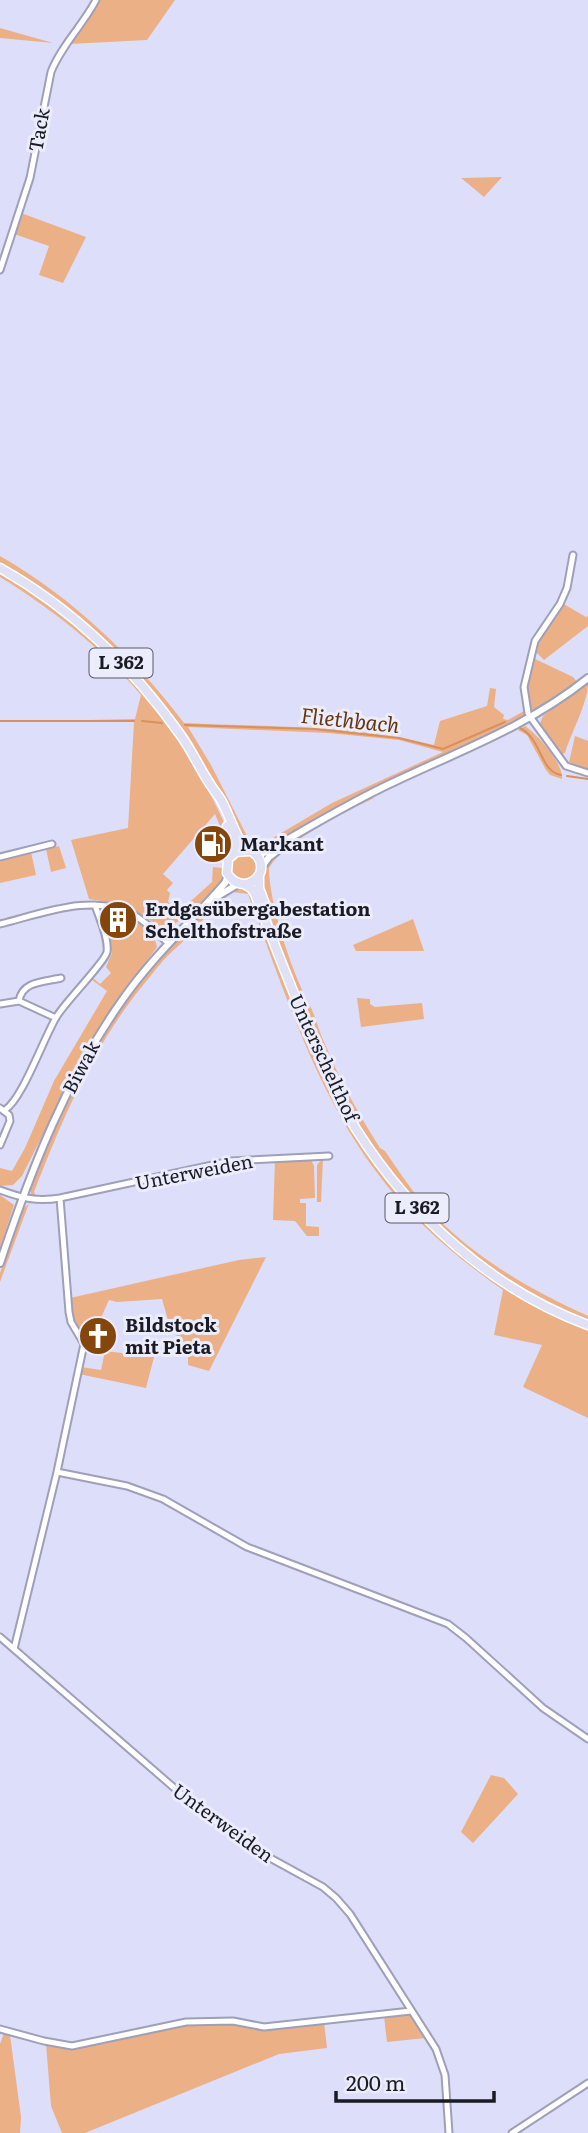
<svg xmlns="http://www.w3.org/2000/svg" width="588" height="2133" font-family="Literata,serif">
	<rect width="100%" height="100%" fill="#dddef9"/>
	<path fill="#ecb086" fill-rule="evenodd" d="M98,0H175L147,40L69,44L89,18Z
		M0,28L53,43L0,38Z
		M502,177L484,197L461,178Z
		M21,213L86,237L63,283L39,275L49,246L14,234Z
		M0,556C73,598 133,656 184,723C267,727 353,724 434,745L440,721L487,706L490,688L496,689L494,707L504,715L503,719L508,720L524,711V718L444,758L379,785L259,852L249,848L151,690L28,581L0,563ZM188,727L328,733L399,740L443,752L332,803L261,845L250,842L211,765Z
		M0,571C107,638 186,728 234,845L226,857L219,858L218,851L226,841L215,814L163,874L173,883L167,890L170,893L168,902L176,909H182L212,882L213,867L222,868L224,883C210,897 182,927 161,927L126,905L89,899L71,840L128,828L134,722H0L135,719L141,695C101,647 52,609 0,577Z
		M562,603L586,617L588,616V626L544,660L535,651L537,640Z
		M533,658L573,677L577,682L533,712C522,696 529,676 533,658Z
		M588,683C588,703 571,733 565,753L560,755L539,726L543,716Z
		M525,726C537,734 564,764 562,779L550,775L546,770L527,735L518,730Z
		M575,736L588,741V770L569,762Z
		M371,798H374C346,811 284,842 269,868C269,903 291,969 307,1000C315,1013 318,1030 325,1044C340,1081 359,1115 380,1148L385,1151C394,1164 403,1178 413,1191C458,1248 523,1287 588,1316V1321C388,1239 319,1076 260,882C261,877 262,871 264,866C273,848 350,807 371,798Z
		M59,846L66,868L51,872L46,849Z
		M31,852L36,875L0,883V859Z
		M230 867a14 14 0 1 1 28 0a14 14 0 1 1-28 0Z
		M236,886L250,890L271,943L369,1154L399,1193L438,1234L541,1307L588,1329V1418L523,1387L542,1345L494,1335L503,1290C456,1257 412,1220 378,1174C315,1091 284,990 248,894L233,892C208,910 197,929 176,948C164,958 154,972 144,984C93,1046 63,1118 34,1192L36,1196L43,1198H32L30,1189C53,1129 77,1068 115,1015C131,992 150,970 169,948C189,925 209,903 236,886Z
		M110,910C127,915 154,927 157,947L113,1008L77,1067L22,1176L13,1185L0,1186V1168L12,1171L25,1148L54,1081L107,991L92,980L93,978L100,984L111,973L106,967L112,953L102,914Z
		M413,919L424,951H356L353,945Z
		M357,998L370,999V1004L375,1007L422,1003L424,1019L361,1027Z
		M310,1158L314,1166L315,1198L300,1199V1203H306V1226L319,1227V1236H307L295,1221L273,1220L275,1160Z
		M323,1158L321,1202H317V1165Z
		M0,1195L14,1205L0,1248Z
		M30,1203L28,1206L0,1282V1273L23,1209Z
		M266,1257L209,1371L188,1365V1350L170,1327L162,1299L117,1302L109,1300L99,1322V1334H94L95,1341L85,1340L73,1321L70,1298L239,1260Z
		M105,1351L154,1357L146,1388L79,1374L81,1367L101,1370Z
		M491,1775L504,1778L518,1794L473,1843L461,1832Z
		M409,2013L426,2038L387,2042L384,2016Z
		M324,2022L327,2048L279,2054L85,2133H62L51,2106L46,2044L71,2047L88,2046L186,2024H233L263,2028Z
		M4,2033L10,2035L21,2117L20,2133H0V2044Z"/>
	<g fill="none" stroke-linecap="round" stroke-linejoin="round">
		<path stroke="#d9905c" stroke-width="2" d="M0,721H134
			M142,721L162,723
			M185,725L314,729L399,738L443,749L505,722
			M520,728C542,739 540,772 561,775
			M567,776L588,779"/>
		<defs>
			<path id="minor" d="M0,270L30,178L51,72C61,46 83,25 96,0
				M528,713L524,687L535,641L560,604L567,588L573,555
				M531,718L566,766L588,773
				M0,857L52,844
				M0,924C41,914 94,892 134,915C146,922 157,933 168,943
				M19,1001C22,981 44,982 61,978
				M0,1004L19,1001L56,1018
				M0,1108L9,1115L10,1121L0,1145
				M5,1110C23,1098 44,1037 57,1016C66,1001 105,962 107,952C109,938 99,918 95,905
				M0,1190C22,1198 37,1202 60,1198L69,1312L71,1322L84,1344L57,1472L14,1649
				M60,1198L231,1161L329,1156
				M57,1472L127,1486L163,1499L247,1547L448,1624L466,1638L543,1708L588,1739
				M0,1637L202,1812L261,1853L323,1887L336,1898L350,1914L436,2049L445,2075L449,2133
				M0,2029L44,2041L72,2046L186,2022L233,2021L264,2027L411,2011
				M512,2133L588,2083"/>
			<path id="tertiary" d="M254,853H264C308,828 350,802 396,781C462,750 530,725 588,678
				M261,868L269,857L286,844
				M218,896L238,884
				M0,1263C31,1170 66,1079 123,999C153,956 191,922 225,883L228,876"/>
			<path id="primary" d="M0,568C73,609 134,669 182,737C193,753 201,771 212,787C215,792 219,796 221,800C229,814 233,830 242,844C246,850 254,851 258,857C271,877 241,897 227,873L228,859L236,852L249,851
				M227,826L236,845V852
				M259,876V888L266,907
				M244,884L251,888L255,894C276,949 297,1004 321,1058C332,1082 342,1106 356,1129C411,1216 491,1289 588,1325"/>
		</defs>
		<use href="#minor" stroke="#9e9fb8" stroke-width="9"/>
		<use href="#tertiary" stroke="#9e9fb8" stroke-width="10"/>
		<use href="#primary" stroke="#fff" stroke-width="11"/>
		<use href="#minor" stroke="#fff" stroke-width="5"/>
		<use href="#tertiary" stroke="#fff" stroke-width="6"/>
		<use href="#primary" stroke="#e1e1f6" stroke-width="8"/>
	</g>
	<defs>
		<symbol id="fuel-disc" viewBox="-11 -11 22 22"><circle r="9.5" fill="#85460c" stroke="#ebecfc"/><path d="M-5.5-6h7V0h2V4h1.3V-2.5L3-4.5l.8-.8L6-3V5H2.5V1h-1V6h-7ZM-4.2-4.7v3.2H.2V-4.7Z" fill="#fff"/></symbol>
		<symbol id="building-disc" viewBox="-11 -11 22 22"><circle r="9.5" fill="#85460c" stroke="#ebecfc"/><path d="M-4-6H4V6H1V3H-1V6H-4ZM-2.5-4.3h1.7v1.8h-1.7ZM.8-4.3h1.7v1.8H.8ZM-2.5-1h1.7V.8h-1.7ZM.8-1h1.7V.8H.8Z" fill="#fff"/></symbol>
		<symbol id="church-disc" viewBox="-11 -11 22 22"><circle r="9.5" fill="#85460c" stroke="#ebecfc"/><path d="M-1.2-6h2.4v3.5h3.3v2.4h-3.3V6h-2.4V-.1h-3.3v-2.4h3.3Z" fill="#fff"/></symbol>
	</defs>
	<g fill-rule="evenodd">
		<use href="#fuel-disc" x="191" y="822" width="44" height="44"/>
		<use href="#building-disc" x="96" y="898" width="44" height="44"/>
		<use href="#church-disc" x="76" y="1314" width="44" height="44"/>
	</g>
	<g text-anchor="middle" stroke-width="6" stroke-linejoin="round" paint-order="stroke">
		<g fill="#ebecfc" stroke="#595a65" stroke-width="2">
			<rect x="89.5" y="648.5" width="63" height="29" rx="5"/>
			<rect x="385.5" y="1193.5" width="63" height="29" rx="5"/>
		</g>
		<g font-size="18" font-weight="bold" fill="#1b1b24">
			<text x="121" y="669">L 362</text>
			<text x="417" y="1214">L 362</text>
		</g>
		<g font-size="19" fill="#1b1b24" stroke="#ebecfc">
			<text transform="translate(39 130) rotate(-80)" y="7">Tack</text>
			<text transform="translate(324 1058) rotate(65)" y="7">Unterschelthof</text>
			<text transform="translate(81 1067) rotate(-62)" y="7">Biwak</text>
			<text transform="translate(194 1172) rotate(-11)" y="7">Unterweiden</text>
			<text transform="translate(223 1823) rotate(36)" y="7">Unterweiden</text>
		</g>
		<g font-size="19" font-weight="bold" fill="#1b1b24" stroke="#ebecfc" text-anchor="start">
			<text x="240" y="851">Markant</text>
			<text x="145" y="916">Erdgasübergabestation<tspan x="145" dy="22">Schelthofstraße</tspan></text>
			<text x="125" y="1332">Bildstock<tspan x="125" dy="22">mit Pieta</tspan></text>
		</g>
		<g font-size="21" font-style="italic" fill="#66360f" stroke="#ebecfc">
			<text transform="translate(350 721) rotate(6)" y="7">Fliethbach</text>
		</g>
	</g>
	<path d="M336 2091v10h158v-10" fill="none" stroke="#1b1b24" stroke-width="3.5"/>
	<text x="346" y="2091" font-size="21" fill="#1b1b24" stroke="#ebecfc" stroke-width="5" paint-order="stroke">200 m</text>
</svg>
